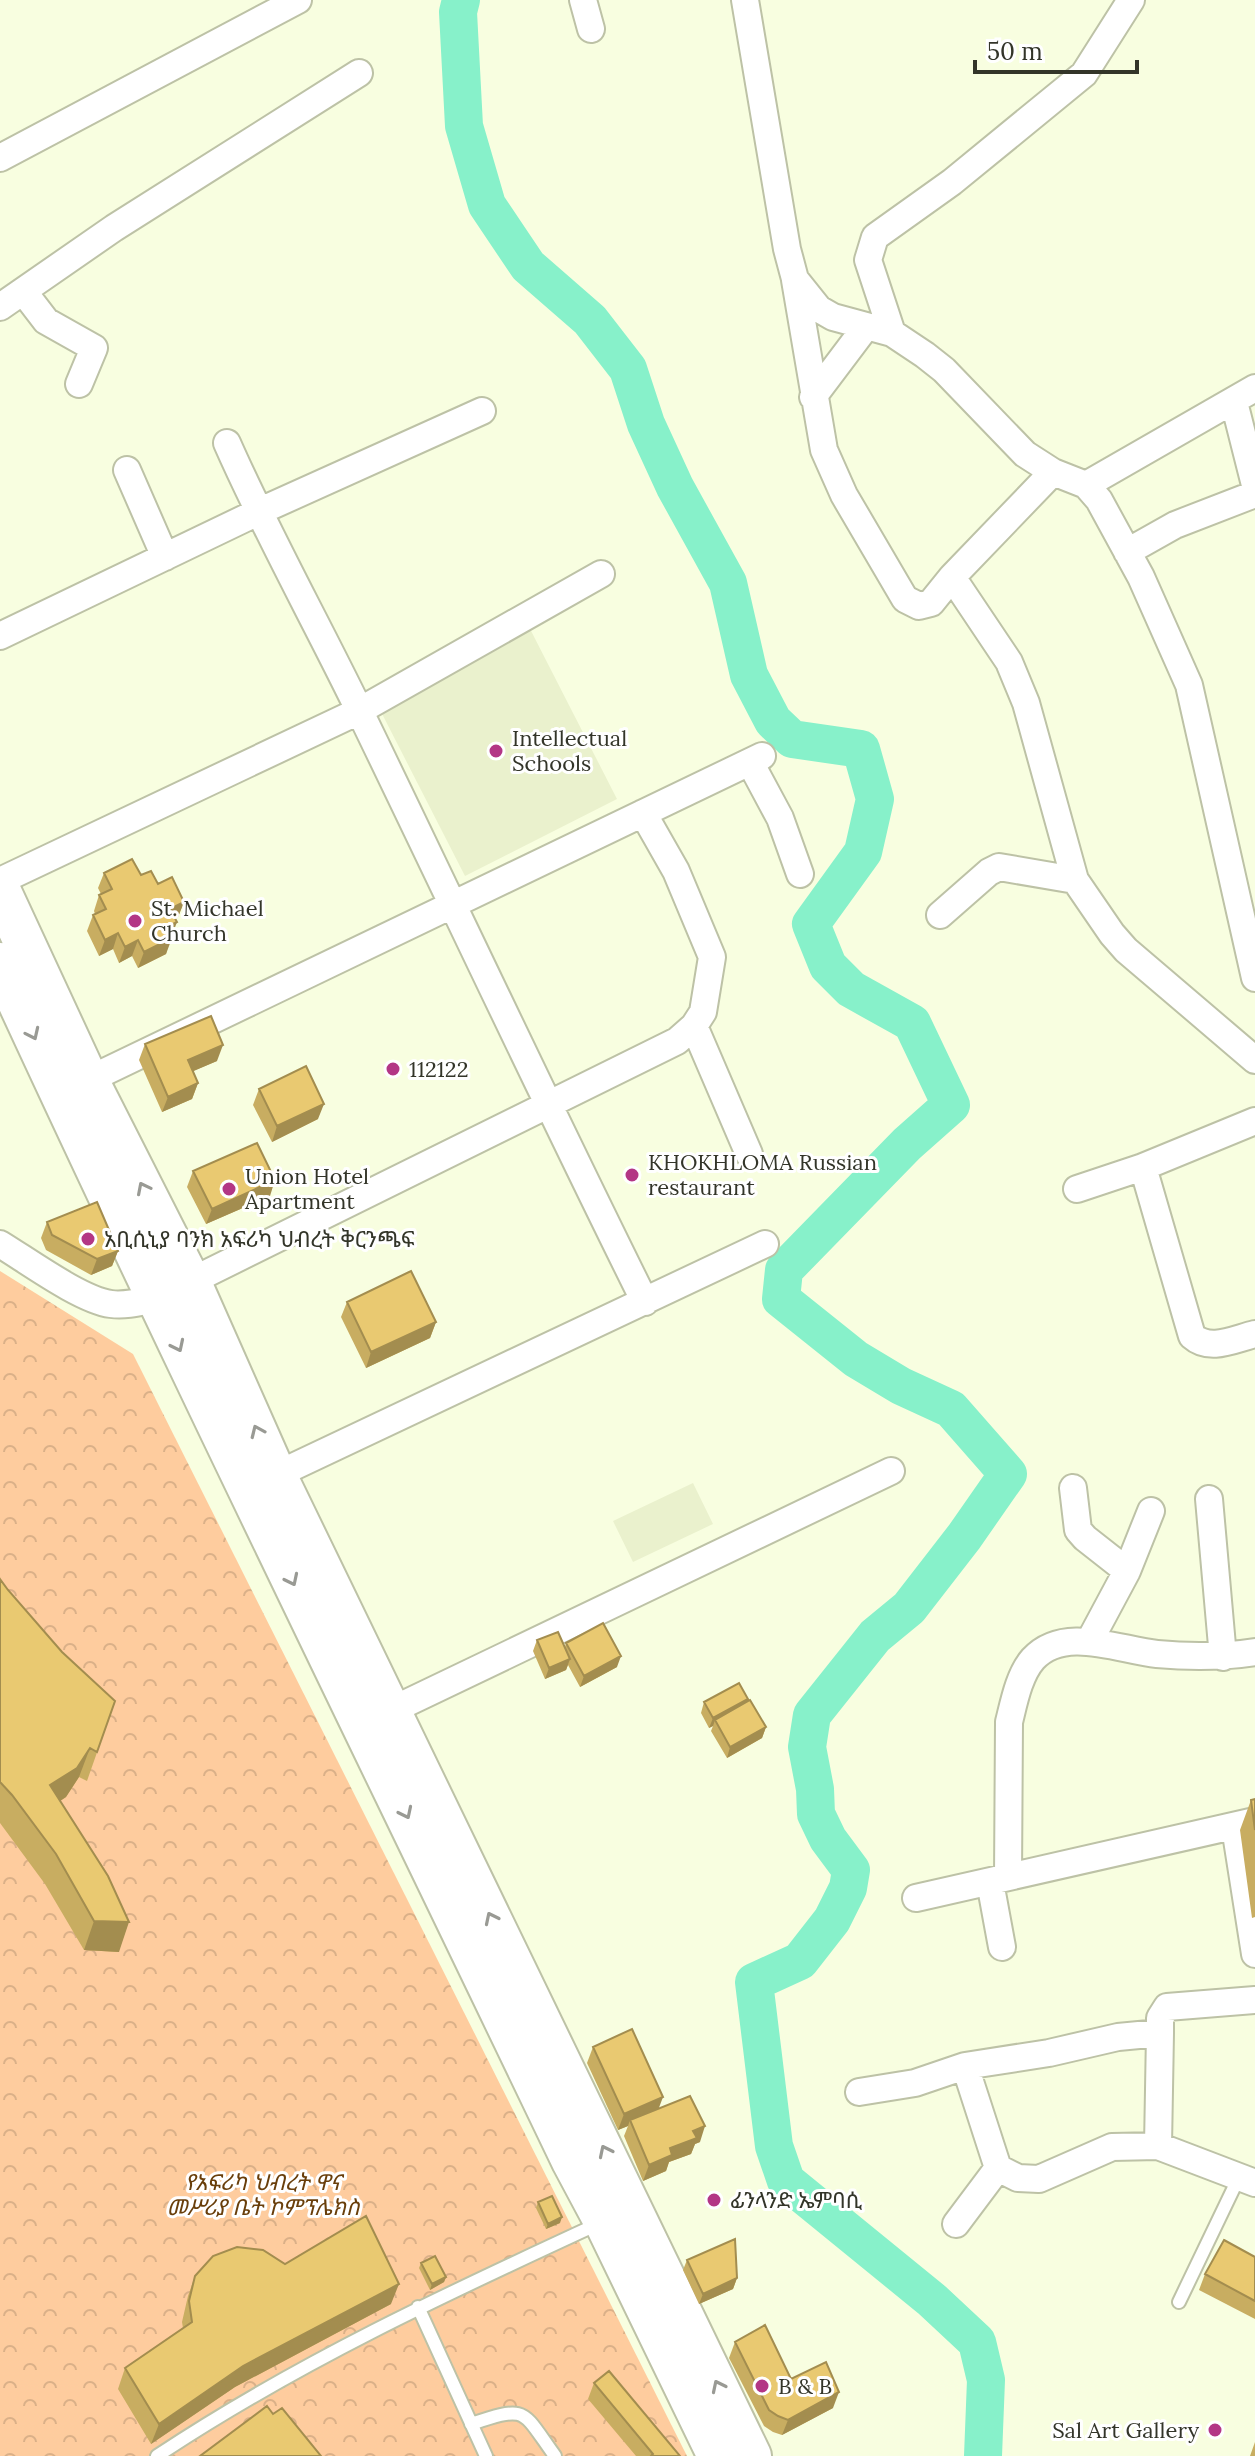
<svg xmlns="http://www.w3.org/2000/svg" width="1255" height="2456" font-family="Lora,'Noto Sans Ethiopic',serif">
	<defs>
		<pattern id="park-crowns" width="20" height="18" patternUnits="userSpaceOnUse" patternTransform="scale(2)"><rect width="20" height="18" fill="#fecc9e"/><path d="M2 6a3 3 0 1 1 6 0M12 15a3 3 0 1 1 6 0" fill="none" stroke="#dab088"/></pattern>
	</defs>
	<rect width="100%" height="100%" fill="#f8fee0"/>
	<path fill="#eaf1cd" d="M528,625L617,799L465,876L376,702Z
		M693,1483L713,1524L633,1562L613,1521Z"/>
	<path fill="url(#park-crowns)" d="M0,1271L133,1354L687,2456H0Z"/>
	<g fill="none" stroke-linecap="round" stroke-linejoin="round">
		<path stroke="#87f1ca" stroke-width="38" d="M461,0L458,12L464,126L487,205L528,266L590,320L628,369L646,424L675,487L728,583L749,675L773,721L792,739L861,749L875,799L863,852L811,924L828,966L851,989L912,1023L951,1105L907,1144L784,1270L781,1299L856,1359L901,1386L951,1409L1008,1474L964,1537L909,1608L875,1636L812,1715L807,1747L815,1789L816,1814L828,1839L851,1870L848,1888L832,1920L800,1961L754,1982L774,2146L786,2181L932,2300L977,2342L986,2380L983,2456"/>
		<defs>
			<path id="lane" d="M1179,2302L1240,2175
				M418,2307L486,2456
				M471,2424C528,2405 521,2409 555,2456
				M157,2456C297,2363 448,2293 600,2223"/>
			<path id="street" d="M583,0L591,29
				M745,0L787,249L795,279L819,309L833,317L892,333L925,355L944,370L1025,454L1053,472L1086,485L1099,500L1141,577L1189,685L1255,978
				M0,158L298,0
				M795,280L824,450L844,495L905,599L919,606L931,603L952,577
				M23,291L46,321L94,348L79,384
				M0,307L114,228L359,73
				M892,333L868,260L875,237L952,182L1084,74L1131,0
				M813,397L865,328
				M1234,402L1255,485
				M227,443C268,536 317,623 361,714C456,910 548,1107 645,1302
				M127,470L165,557
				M1053,472L952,577L1009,662L1026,703L1075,880L1112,934L1126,950L1255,1060
				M1086,485L1255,388
				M1127,552L1175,525L1255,494
				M0,636L258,512L482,411
				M750,762L780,818L800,874
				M0,881L359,711L601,574
				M940,915L989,872L999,867L1075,880
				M694,1026L749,1154
				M88,1080L762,756
				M1255,1121L1143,1167L1192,1336C1210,1352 1234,1339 1255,1334
				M1077,1189L1143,1167
				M0,1244C28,1261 81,1300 111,1304C126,1306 140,1302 155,1299L677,1041L694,1026L703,1012L712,957L676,871L643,813
				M276,1475L765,1244
				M1073,1488L1078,1530L1085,1538L1127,1571L1089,1642
				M1209,1499L1223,1657
				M1127,1571L1151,1511
				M390,1711L891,1471
				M1235,1827L1255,1954
				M1008,1877L1009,1722C1014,1702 1019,1675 1033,1659C1064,1625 1119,1650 1157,1654C1190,1657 1222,1657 1255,1652
				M990,1882L1002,1947
				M916,1898L1255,1821
				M965,2066L998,2168
				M859,2092L915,2083L965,2066L1049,2053L1118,2037L1160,2033V2018L1167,2007L1255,2000
				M1158,2146L1160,2033
				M956,2224L998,2168L1018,2178L1039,2179L1112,2147L1158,2146L1255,2183"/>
			<path id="primary" d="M0,890L88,1080L191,1283L276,1475L751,2456
				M0,963C185,1365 381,1762 572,2161L604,2221L718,2456"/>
		</defs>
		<use href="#lane" stroke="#bdc2a6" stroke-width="16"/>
		<use href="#street" stroke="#bdc2a6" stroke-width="30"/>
		<use href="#primary" stroke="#bdc2a6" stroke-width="44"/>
		<use href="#lane" stroke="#fff" stroke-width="12"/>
		<use href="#street" stroke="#fff" stroke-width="26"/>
		<use href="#primary" stroke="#fff" stroke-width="40"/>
	</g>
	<path fill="#c8ad61" d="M104,873L141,875L158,884L184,902L178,917L175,919L166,954L138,968L132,956L119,963L113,949L99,956L87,931L93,915L95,914L94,911L99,895L101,894L98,888Z
		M145,1044L217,1061L193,1071L198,1083L192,1099L162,1112L139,1060Z
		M259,1089L318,1119L272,1142L253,1105Z
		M193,1171L270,1196L206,1224L187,1187Z
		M47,1222L118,1251L112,1266L91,1275L46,1250L41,1238Z
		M347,1302L436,1322L430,1338L366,1368L341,1317Z
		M0,1579L8,1590L62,1652L115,1701L87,1781L79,1777L66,1797L60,1801L119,1952L84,1950L45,1884L0,1823Z
		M537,1640L565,1647L566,1643L617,1667L580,1687L568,1665L566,1670L545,1679L533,1651Z
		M704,1702L746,1703L766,1727L762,1738L727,1758L711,1731L713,1726L709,1728L701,1713Z
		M1255,1799V1917L1252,1918L1240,1830L1251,1800Z
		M593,2047L659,2109L700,2142L695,2144L691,2154L669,2162L666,2171L643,2181L624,2136L628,2126L618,2130L587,2063Z
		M538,2202L560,2223L546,2229L536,2208Z
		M1255,2257V2319L1199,2290L1205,2274Z
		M687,2260L737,2278L733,2289L699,2304L683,2270Z
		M421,2263L446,2277L444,2282L430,2290L419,2268Z
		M285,2264L391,2304L235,2387L151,2444L118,2389L125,2368L183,2328L182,2322L188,2296L195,2276Z
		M735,2342L791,2379L833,2408L782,2435L773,2432L764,2426L729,2358Z
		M594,2383L680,2456H636L588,2399Z
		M1255,2442V2456H1250Z"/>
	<path fill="#a38d4f" d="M184,902L178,917L164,924L170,909Z
		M177,922L171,938L167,927Z
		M118,933L113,949L99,956L105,940Z
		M172,938L166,954L138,968L144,952Z
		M138,940L132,956L119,963L125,947Z
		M223,1045L217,1061L182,1076L188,1060Z
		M198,1083L192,1099L162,1112L168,1097Z
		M324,1104L318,1119L272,1142L277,1126Z
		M275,1180L270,1196L206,1224L212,1209Z
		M118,1251L112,1266L91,1275L97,1259Z
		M436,1322L430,1338L366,1368L371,1352Z
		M621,1656L617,1667L580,1687L584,1676Z
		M570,1659L566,1670L545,1679L549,1668Z
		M748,1699L744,1710L715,1720L713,1726L709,1728L713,1718Z
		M766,1727L762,1738L727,1758L730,1747Z
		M90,1748L79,1777L66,1797L39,1815L50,1785Z
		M94,1921L129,1922L119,1952L84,1950Z
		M663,2097L657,2113L630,2120L628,2126L618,2130L624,2114Z
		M705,2126L700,2142L695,2144L691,2154L669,2162L666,2171L643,2181L649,2165L693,2131Z
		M562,2217L560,2223L546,2229L548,2224Z
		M446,2277L444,2282L430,2290L432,2284Z
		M737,2278L733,2289L699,2304L703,2294Z
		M399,2284L391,2304L235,2387L151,2444L159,2424L243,2366Z
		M839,2392L833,2408L782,2435L788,2420Z"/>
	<path fill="#e9c971" stroke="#a38d4f" stroke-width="2" d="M132,859L141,875L151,871L158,884L172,877L184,902L170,909L177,922L167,927L172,938L144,952L138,940L125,947L118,933L105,940L93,915L106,909L99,895L112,889L104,873Z
		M211,1016L223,1045L188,1060L198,1083L168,1097L145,1044Z
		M306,1066L324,1104L277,1126L259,1089Z
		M257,1143L275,1180L212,1209L193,1171Z
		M97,1202L118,1251L97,1259L52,1235L47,1222Z
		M411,1271L436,1322L371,1352L347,1302Z
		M0,1579L8,1590L62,1652L115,1701L97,1752L90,1748L77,1768L50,1785L108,1876L129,1922L94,1921L56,1854L12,1795L0,1782Z
		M603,1623L621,1656L584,1676L566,1643Z
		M558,1632L570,1659L549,1668L537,1640Z
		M739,1683L748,1699L713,1718L704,1702Z
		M750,1700L766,1727L730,1747L715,1720Z
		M1255,1799V1830L1251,1800Z
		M632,2029L663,2097L624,2114L593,2047Z
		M690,2096L705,2126L693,2131L697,2138L670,2148L672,2155L649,2165L630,2120Z
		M552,2196L562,2217L548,2224L538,2202Z
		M366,2216L399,2284L243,2366L159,2424L125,2368L192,2322L189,2301L195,2276L213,2256L237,2247L263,2250L285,2264Z
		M735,2239L737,2278L703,2294L687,2260Z
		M1224,2240L1255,2257V2301L1205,2274Z
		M435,2256L446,2277L432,2284L421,2263Z
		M765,2325L791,2379L826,2362L839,2392L788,2420L778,2416L769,2410L735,2342Z
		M609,2371L680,2456H651L653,2454L594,2383Z
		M267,2406L273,2414L282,2408L321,2456H200Z"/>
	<defs><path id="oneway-chevron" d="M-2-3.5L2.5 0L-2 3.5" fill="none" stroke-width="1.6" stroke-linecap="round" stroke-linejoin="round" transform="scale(2)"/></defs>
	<g stroke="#999a94">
		<use href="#oneway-chevron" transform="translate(33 1034) rotate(65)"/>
		<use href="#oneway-chevron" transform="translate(143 1188) rotate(-117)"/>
		<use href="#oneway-chevron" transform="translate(178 1346) rotate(64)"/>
		<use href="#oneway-chevron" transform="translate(257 1431) rotate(-114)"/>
		<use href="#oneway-chevron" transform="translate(292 1580) rotate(64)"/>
		<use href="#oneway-chevron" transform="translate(406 1813) rotate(64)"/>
		<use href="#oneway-chevron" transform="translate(491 1918) rotate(-116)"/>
		<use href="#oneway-chevron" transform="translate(605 2151) rotate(-116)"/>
		<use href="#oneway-chevron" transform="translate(718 2386) rotate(-116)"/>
	</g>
	<g fill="#b33685" stroke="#fff" stroke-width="3">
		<circle cx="496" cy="751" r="8"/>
		<circle cx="135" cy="921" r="8"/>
		<circle cx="393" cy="1069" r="8"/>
		<circle cx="632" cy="1175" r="8"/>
		<circle cx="229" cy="1189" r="8"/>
		<circle cx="88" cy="1239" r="8"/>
		<circle cx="714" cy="2200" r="8"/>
		<circle cx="762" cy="2386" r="8"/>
		<circle cx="1215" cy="2430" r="8"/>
	</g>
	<g text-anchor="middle" stroke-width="6" stroke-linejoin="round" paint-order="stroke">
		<g font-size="22" fill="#333529" stroke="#fff" text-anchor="start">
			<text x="512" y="746">Intellectual<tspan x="512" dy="25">Schools</tspan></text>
			<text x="151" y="916">St. Michael<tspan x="151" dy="25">Church</tspan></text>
			<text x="409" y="1077">112122</text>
			<text x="648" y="1170">KHOKHLOMA Russian<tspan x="648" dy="25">restaurant</tspan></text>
			<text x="245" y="1184">Union Hotel<tspan x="245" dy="25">Apartment</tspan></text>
			<text x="104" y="1247">አቢሲኒያ ባንክ አፍሪካ ህብረት ቅርንጫፍ</text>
			<text x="730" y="2208">ፊንላንድ ኤምባሲ</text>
			<text x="778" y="2394">B &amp; B</text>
			<text x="1199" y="2438" text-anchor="end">Sal Art Gallery</text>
		</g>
		<g font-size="22" font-style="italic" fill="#693e0a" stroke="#fff">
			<text x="263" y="2190">የአፍሪካ ህብረት ዋና<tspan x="263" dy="25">መሥሪያ ቤት ኮምፕሌክስ</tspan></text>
		</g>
	</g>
	<path d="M975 60v12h162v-12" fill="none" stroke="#333529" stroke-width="4"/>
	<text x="987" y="60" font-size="24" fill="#333529" stroke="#ffffff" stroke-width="6" paint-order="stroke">50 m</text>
</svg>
